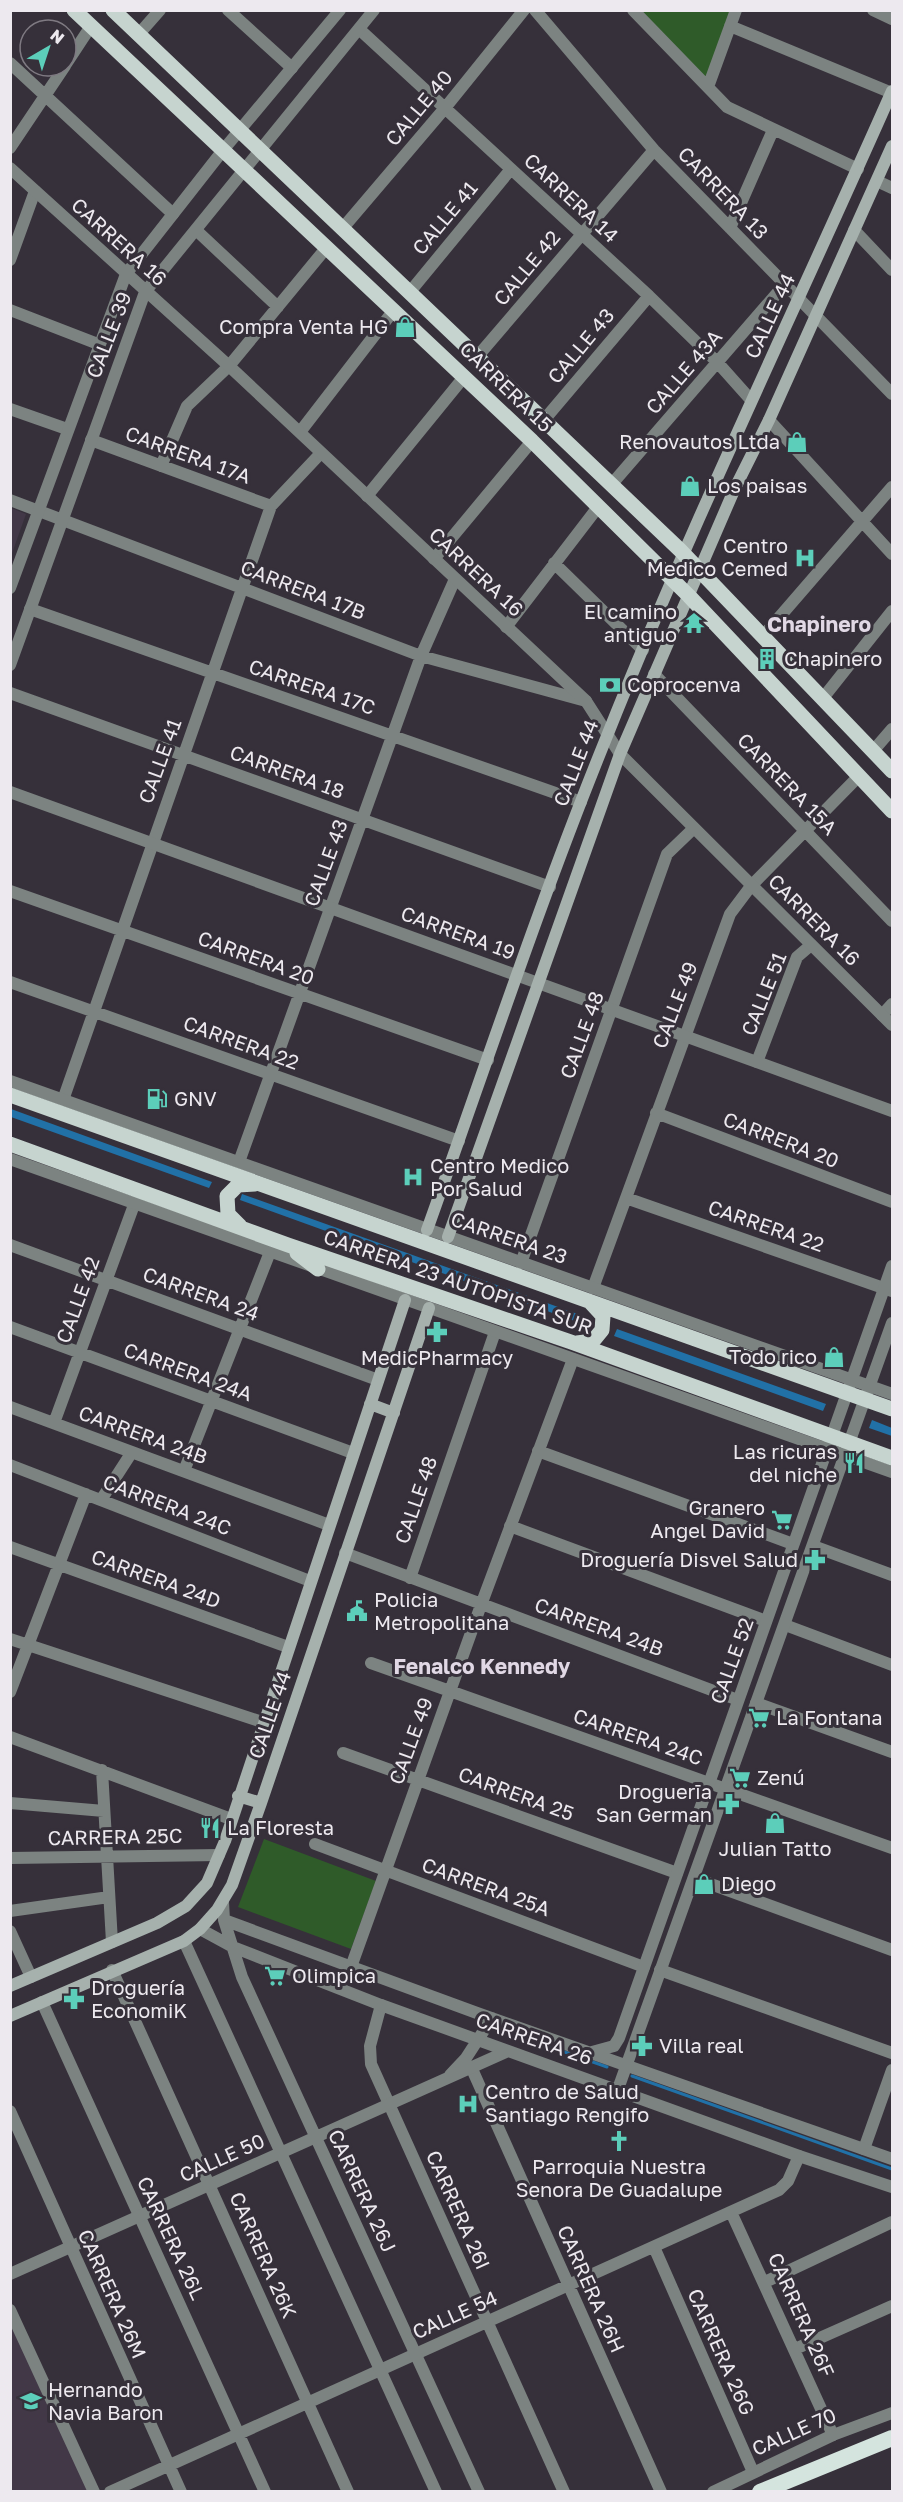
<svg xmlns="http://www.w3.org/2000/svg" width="903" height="2502" font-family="'Golos Text',sans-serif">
	<rect width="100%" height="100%" fill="#36303a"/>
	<path fill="#423847" d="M11,508L26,514L11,556Z
		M11,2310L94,2491H11Z"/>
	<path fill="#2f5b29" d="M634,11H737L708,87Z
		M264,1839L376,1881L351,1949L238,1907Z"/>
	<path fill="#2171a7" d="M11,1109L212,1182L209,1188L11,1117Z
		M242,1194L586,1317L583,1324L240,1200Z
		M617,1329L826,1404L823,1411L614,1336Z
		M872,1420L892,1428V1436L869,1428Z"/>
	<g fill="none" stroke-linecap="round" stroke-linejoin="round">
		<path stroke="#2171a7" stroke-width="3" d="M508,2032L607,2067
			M632,2076L892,2169"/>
		<path stroke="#7c8381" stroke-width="12" d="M228,10L292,68
			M535,10L654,150L892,394
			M633,10L727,107L858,169
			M873,10L892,19
			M730,26L892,93
			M359,29L649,296L718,363L751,400
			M138,35L160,10
			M10,63L173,214
			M66,64L91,26
			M708,87L736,10
			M10,148L65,66
			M877,181L892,188
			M730,228L773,130
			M342,229L445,108L524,10
			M196,230L278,307
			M854,230L892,270
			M10,260L35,191
			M409,293L511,169
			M10,310L98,344
			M477,357L654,150
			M10,409L67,429
			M544,420L649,296
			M769,420L892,554
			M300,432L394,310
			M91,440L271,506
			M161,466L187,406L229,366L327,247
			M611,485L785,284
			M367,496L464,377
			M10,500L421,656L586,701
			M434,559L532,441
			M554,563L643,650
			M30,609L581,802
			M506,627L598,507
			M763,636L892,487
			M654,674L892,921
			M10,693L550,887
			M823,698L892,611
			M873,751L892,729
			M10,891L488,1060
			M10,982L459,1141
			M882,1015L892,1004
			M757,1062L797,957L811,945
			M63,1100L271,506L321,453
			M656,1113L892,1202
			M239,1162L421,656L455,579
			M626,1198L892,1291
			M10,1245L378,1380
			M521,1263L667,854L693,829
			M593,1288L730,914L751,886L859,776
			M10,1327L353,1453
			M10,1407L329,1525
			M54,1423L138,1194
			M538,1451L793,1544
			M10,1465L310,1581
			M184,1471L270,1252
			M101,1500L132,1452
			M510,1526L766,1621
			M813,1546L892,1575
			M10,1547L288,1647
			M345,1553L738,1700
			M410,1578L495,1332
			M785,1625L892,1665
			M10,1639L262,1722
			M371,1663L892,1848
			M10,1692L86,1494
			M756,1703L892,1752
			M10,1737L231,1819
			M343,1753L677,1873
			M102,1770L112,1942
			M10,1803L104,1811
			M315,1844L644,1967
			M10,1858L219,1855
			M694,1878L892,1950
			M10,1911L109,1897
			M10,1931L31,1977
			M351,1967L481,1605L573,1359
			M112,1970L348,2492
			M660,1970L892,2053
			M42,2002L265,2492
			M381,2005L370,2046L371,2064L564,2492
			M472,2069L661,2492
			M10,2111L181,2492
			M864,2149L892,2070
			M731,2212L833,2435
			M654,2247L753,2472
			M765,2282L892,2222
			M10,2310L94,2492
			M795,2349L892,2306
			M110,2492L779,2190L788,2181L799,2156"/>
		<path stroke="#7c8381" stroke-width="12" d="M10,168L229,366L586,701L620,754L892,1025
			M10,588L126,274L224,149L340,10
			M10,665L145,292L374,10
			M10,792L892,1111
			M10,1081L892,1394
			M10,1159L892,1472
			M223,1902L224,1920L242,1977L479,2492
			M224,1920L477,2013L892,2159
			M200,1929L233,1947L381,2005L799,2156L892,2187
			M184,1941L436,2492
			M592,2052L614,2046L619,2038L892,1266
			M450,2075L466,2058L492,2018
			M618,2089L892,1323
			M10,2274L508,2051
			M713,2492L833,2435L892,2413"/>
		<path stroke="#a6b1ad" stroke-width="12" d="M427,1230C486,1065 541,898 607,736C694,518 797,306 892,91
			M448,1237L620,754L735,488L769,420L892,146
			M370,1404L394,1413
			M238,1796L261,1803
			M10,1986L157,1923L186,1906L207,1883L225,1841L405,1300
			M10,2016L184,1941L200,1929L217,1910L232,1885L261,1803L429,1308"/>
		<path stroke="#c6d4cf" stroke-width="15" d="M74,10L532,441L689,596L892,811
			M113,10L680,550L892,771
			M10,1095L892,1409
			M10,1144L288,1245L571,1342L892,1458
			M240,1226L228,1214L227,1196L238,1185L255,1184
			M297,1253L318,1269
			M577,1343L593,1341L602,1330L603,1316L591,1303"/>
		<path stroke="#d4e4de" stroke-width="16" d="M760,2492L892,2438"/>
	</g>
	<defs>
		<symbol id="shop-bare" viewBox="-9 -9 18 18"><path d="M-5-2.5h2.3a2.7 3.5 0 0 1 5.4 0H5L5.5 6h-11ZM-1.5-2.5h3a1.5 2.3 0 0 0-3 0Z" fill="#5cceba" stroke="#36303a" stroke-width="2.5" paint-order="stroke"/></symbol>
		<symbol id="hospital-bare" viewBox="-9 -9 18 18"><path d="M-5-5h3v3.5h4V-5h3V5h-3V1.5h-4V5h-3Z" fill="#5cceba" stroke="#36303a" stroke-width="2.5" paint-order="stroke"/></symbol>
		<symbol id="temple-bare" viewBox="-9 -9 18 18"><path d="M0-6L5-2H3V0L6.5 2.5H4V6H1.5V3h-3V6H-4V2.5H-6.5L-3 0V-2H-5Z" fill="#5cceba" stroke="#36303a" stroke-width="2.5" paint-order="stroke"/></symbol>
		<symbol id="building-bare" viewBox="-9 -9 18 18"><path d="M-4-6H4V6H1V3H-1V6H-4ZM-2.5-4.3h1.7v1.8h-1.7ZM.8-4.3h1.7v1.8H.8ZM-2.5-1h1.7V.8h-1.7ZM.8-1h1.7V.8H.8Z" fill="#5cceba" stroke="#36303a" stroke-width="2.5" paint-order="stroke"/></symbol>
		<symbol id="bank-bare" viewBox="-9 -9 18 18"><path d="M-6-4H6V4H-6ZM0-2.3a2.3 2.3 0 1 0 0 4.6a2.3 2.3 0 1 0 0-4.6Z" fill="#5cceba" stroke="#36303a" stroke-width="2.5" paint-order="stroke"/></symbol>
		<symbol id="fuel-bare" viewBox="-9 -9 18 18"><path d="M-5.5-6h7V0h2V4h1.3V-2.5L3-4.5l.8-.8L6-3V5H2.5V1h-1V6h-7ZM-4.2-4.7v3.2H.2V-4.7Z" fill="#5cceba" stroke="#36303a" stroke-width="2.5" paint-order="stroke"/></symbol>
		<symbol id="pharmacy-bare" viewBox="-9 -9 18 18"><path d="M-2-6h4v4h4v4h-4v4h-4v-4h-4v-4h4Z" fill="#5cceba" stroke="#36303a" stroke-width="2.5" paint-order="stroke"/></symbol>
		<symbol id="restaurant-bare" viewBox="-9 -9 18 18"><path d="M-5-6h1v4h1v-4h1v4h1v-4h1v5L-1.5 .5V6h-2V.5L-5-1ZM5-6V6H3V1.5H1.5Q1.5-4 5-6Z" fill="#5cceba" stroke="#36303a" stroke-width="2.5" paint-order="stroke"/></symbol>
		<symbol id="supermarket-bare" viewBox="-9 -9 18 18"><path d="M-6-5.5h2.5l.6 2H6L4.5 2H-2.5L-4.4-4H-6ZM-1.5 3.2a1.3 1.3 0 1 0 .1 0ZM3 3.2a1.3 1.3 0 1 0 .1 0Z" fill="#5cceba" stroke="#36303a" stroke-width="2.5" paint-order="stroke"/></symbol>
		<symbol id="civic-bare" viewBox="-9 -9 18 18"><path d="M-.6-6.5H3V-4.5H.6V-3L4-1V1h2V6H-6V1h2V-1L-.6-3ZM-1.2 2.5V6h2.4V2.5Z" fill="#5cceba" stroke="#36303a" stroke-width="2.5" paint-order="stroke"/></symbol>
		<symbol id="church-bare" viewBox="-9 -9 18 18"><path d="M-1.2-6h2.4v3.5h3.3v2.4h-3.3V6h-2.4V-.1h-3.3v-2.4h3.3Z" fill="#5cceba" stroke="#36303a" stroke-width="2.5" paint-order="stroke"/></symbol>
		<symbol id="school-bare" viewBox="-9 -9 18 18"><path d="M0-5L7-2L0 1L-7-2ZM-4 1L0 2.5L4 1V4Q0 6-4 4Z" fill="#5cceba" stroke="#36303a" stroke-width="2.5" paint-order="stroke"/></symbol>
	</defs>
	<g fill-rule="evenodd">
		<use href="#shop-bare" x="390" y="312" width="30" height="30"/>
		<use href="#shop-bare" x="782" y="427" width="30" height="30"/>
		<use href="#shop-bare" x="675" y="471" width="30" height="30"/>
		<use href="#hospital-bare" x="790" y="543" width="30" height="30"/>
		<use href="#temple-bare" x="679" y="608" width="30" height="30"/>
		<use href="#building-bare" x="752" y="644" width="30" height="30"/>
		<use href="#bank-bare" x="595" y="670" width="30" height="30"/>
		<use href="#fuel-bare" x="142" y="1084" width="30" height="30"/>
		<use href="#hospital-bare" x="398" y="1162" width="30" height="30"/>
		<use href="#pharmacy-bare" x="422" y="1317" width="30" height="30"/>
		<use href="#shop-bare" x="819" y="1342" width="30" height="30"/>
		<use href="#restaurant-bare" x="839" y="1448" width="30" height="30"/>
		<use href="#supermarket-bare" x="767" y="1505" width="30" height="30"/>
		<use href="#pharmacy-bare" x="800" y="1545" width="30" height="30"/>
		<use href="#civic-bare" x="342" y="1596" width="30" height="30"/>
		<use href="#supermarket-bare" x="744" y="1703" width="30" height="30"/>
		<use href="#supermarket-bare" x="725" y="1763" width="30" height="30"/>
		<use href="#pharmacy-bare" x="714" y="1789" width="30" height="30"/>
		<use href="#shop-bare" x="760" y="1808" width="30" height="30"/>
		<use href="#restaurant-bare" x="195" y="1813" width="30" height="30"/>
		<use href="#shop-bare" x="689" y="1869" width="30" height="30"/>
		<use href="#supermarket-bare" x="260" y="1961" width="30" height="30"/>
		<use href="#pharmacy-bare" x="59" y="1984" width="30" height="30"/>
		<use href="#pharmacy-bare" x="627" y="2031" width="30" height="30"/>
		<use href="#hospital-bare" x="453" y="2089" width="30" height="30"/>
		<use href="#church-bare" x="604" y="2126" width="30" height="30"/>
		<use href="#school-bare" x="16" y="2386" width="30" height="30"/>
	</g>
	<g text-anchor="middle" stroke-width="6" stroke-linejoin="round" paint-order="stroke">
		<g font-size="20" fill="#ede9ef" stroke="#36303a">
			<text transform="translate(419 108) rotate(-50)" y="7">CALLE 40</text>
			<text transform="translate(723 193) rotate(46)" y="7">CARRERA 13</text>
			<text transform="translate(571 198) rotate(43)" y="7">CARRERA 14</text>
			<text transform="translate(445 218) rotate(-50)" y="7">CALLE 41</text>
			<text transform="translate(119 242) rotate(42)" y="7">CARRERA 16</text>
			<text transform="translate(527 268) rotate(-50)" y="7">CALLE 42</text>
			<text transform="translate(770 316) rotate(-65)" y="7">CALLE 44</text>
			<text transform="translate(109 335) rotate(-69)" y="7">CALLE 39</text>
			<text transform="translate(581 346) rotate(-50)" y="7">CALLE 43</text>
			<text transform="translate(684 372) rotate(-49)" y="7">CALLE 43A</text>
			<text transform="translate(506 387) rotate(44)" y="7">CARRERA 15</text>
			<text transform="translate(188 455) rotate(20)" y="7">CARRERA 17A</text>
			<text transform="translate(476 572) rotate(43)" y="7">CARRERA 16</text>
			<text transform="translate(303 590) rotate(21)" y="7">CARRERA 17B</text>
			<text transform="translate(312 687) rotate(19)" y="7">CARRERA 17C</text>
			<text transform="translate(160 761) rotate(-70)" y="7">CALLE 41</text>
			<text transform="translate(576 763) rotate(-69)" y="7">CALLE 44</text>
			<text transform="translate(287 772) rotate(20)" y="7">CARRERA 18</text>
			<text transform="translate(787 784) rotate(46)" y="7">CARRERA 15A</text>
			<text transform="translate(326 863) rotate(-70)" y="7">CALLE 43</text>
			<text transform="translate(814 920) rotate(45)" y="7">CARRERA 16</text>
			<text transform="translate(458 933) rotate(20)" y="7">CARRERA 19</text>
			<text transform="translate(256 958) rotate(20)" y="7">CARRERA 20</text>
			<text transform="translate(764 994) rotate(-68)" y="7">CALLE 51</text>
			<text transform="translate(675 1005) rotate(-69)" y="7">CALLE 49</text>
			<text transform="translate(582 1035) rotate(-70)" y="7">CALLE 48</text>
			<text transform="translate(241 1043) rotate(20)" y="7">CARRERA 22</text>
			<text transform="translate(781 1140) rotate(21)" y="7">CARRERA 20</text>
			<text transform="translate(766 1226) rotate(19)" y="7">CARRERA 22</text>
			<text transform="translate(509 1238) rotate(19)" y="7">CARRERA 23</text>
			<text transform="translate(458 1282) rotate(19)" y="7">CARRERA 23 AUTOPISTA SUR</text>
			<text transform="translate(201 1294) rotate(20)" y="7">CARRERA 24</text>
			<text transform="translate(78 1300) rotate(-70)" y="7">CALLE 42</text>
			<text transform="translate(188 1372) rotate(20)" y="7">CARRERA 24A</text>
			<text transform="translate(143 1435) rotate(20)" y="7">CARRERA 24B</text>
			<text transform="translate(416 1500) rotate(-71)" y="7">CALLE 48</text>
			<text transform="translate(167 1505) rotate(21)" y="7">CARRERA 24C</text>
			<text transform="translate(156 1579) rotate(20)" y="7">CARRERA 24D</text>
			<text transform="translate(599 1627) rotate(20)" y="7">CARRERA 24B</text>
			<text transform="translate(732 1661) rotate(-70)" y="7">CALLE 52</text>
			<text transform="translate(270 1715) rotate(-71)" y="7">CALLE 44</text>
			<text transform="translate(638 1737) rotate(19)" y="7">CARRERA 24C</text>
			<text transform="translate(411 1741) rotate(-70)" y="7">CALLE 49</text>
			<text transform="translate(516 1794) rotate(20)" y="7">CARRERA 25</text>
			<text transform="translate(115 1837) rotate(-1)" y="7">CARRERA 25C</text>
			<text transform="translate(486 1887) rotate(20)" y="7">CARRERA 25A</text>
			<text transform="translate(534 2039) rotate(19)" y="7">CARRERA 26</text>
			<text transform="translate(222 2158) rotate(-24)" y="7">CALLE 50</text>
			<text transform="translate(362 2191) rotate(65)" y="7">CARRERA 26J</text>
			<text transform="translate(458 2210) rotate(66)" y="7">CARRERA 26I</text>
			<text transform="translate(171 2238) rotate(65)" y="7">CARRERA 26L</text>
			<text transform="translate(263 2255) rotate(66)" y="7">CARRERA 26K</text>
			<text transform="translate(591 2289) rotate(66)" y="7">CARRERA 26H</text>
			<text transform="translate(112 2294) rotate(66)" y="7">CARRERA 26M</text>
			<text transform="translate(455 2315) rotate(-24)" y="7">CALLE 54</text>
			<text transform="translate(801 2315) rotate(66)" y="7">CARRERA 26F</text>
			<text transform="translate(721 2352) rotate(66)" y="7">CARRERA 26G</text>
			<text transform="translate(794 2432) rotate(-24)" y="7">CALLE 70</text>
		</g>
		<g font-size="20" fill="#ede9ef" stroke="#36303a" text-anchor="start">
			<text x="388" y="334" text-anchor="end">Compra Venta HG</text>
			<text x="780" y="449" text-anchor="end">Renovautos Ltda</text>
			<text x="707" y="493">Los paisas</text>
			<text x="788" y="553" text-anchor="end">Centro<tspan x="788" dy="23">Medico Cemed</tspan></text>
			<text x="677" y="619" text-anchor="end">El camino<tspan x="677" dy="23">antiguo</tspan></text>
			<text x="784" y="666">Chapinero</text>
			<text x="627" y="692">Coprocenva</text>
			<text x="174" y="1106">GNV</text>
			<text x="430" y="1173">Centro Medico<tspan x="430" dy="23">Por Salud</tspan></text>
			<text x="817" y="1364" text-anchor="end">Todo rico</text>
			<text x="437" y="1365" text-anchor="middle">MedicPharmacy</text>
			<text x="837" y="1459" text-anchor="end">Las ricuras<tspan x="837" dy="23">del niche</tspan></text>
			<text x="765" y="1515" text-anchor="end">Granero<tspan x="765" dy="23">Angel David</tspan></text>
			<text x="798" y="1567" text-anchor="end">Droguería Disvel Salud</text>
			<text x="374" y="1607">Policia<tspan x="374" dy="23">Metropolitana</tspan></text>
			<text x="776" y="1725">La Fontana</text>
			<text x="757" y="1785">Zenú</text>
			<text x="712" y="1799" text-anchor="end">Droguerīa<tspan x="712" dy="23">San German</tspan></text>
			<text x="227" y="1835">La Floresta</text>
			<text x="775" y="1856" text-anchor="middle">Julian Tatto</text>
			<text x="721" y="1891">Diego</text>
			<text x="292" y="1983">Olimpica</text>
			<text x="91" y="1995">Droguería<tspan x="91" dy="23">EconomiK</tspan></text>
			<text x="659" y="2053">Villa real</text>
			<text x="485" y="2099">Centro de Salud<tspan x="485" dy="23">Santiago Rengifo</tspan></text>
			<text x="619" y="2174" text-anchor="middle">Parroquia Nuestra<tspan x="619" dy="23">Senora De Guadalupe</tspan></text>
			<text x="48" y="2397">Hernando<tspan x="48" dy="23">Navia Baron</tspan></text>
		</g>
		<g font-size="21" font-weight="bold" fill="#e1d8e5" stroke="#36303a">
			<text x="819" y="632">Chapinero</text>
			<text x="482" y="1674">Fenalco Kennedy</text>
		</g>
	</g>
	<rect width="903" height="2502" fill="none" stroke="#ede9ef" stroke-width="24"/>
	<g transform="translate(48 48) rotate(39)"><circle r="28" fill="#36303a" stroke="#7f7a82" stroke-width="1.5"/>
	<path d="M0-4.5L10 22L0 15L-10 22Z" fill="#5cceba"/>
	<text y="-9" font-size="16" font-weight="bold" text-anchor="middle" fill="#ede9ef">N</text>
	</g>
</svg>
